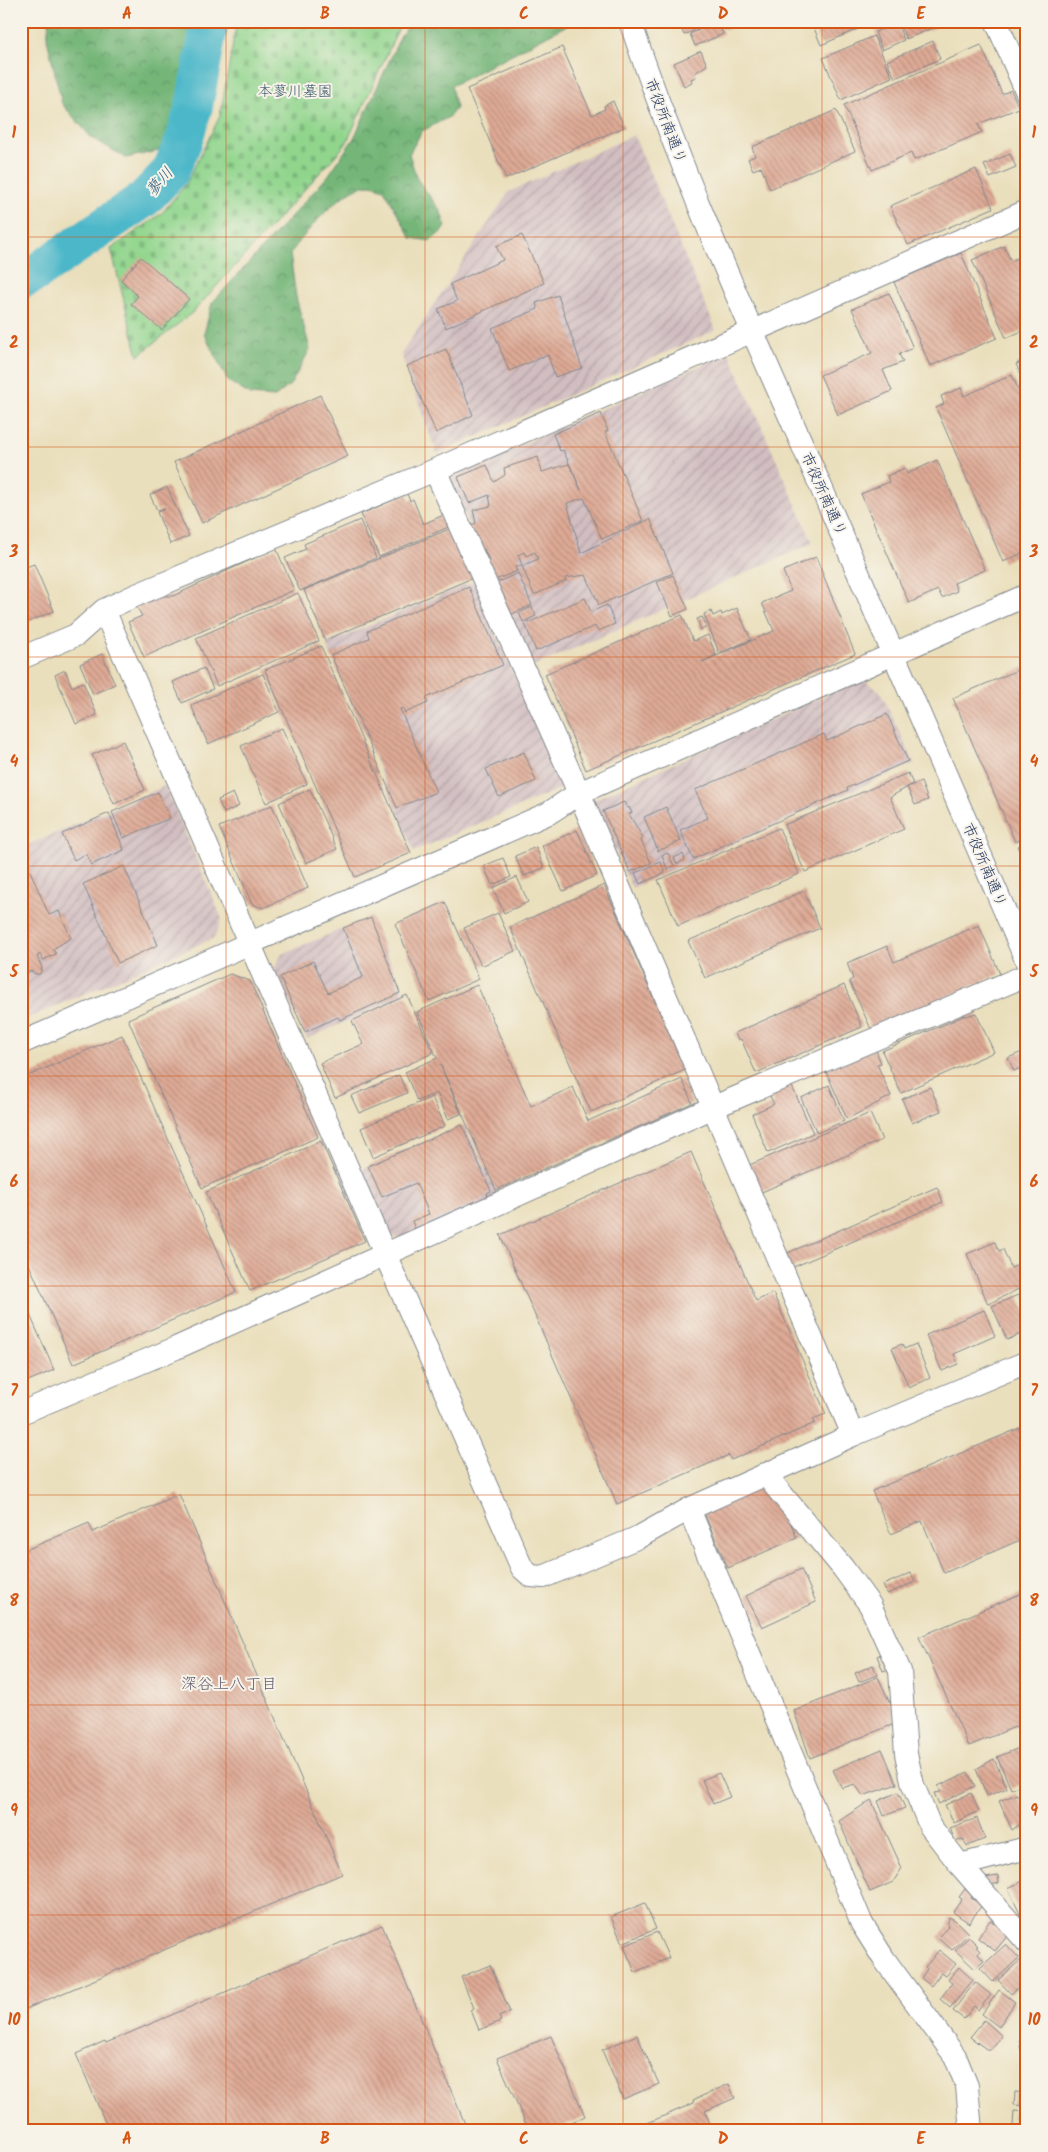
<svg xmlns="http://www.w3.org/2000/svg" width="1048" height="2152" font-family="Kalam,'Klee One',sans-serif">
	<defs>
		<pattern id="industrial-furrows" width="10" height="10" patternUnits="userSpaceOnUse" patternTransform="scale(1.25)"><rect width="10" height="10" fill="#d2bec1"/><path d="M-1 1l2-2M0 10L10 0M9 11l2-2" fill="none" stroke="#aa9ba0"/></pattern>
		<pattern id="forest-crowns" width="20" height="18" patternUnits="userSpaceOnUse" patternTransform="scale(1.25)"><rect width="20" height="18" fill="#74b678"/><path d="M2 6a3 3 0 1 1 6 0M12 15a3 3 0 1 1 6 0" fill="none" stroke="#5e9466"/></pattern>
		<pattern id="cemetery-stones" width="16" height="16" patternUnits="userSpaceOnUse" patternTransform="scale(1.25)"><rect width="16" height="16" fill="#91d58d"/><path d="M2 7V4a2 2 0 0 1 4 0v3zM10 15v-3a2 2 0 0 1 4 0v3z" fill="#7cb77c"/></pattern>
		<pattern id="building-back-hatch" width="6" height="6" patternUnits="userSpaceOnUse" patternTransform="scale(1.25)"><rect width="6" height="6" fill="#dfaa95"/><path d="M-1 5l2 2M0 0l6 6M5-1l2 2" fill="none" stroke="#b48b7d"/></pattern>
	</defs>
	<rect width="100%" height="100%" fill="#f7f3e8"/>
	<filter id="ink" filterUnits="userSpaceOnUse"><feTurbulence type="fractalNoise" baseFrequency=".02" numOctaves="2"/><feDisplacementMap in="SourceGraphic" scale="10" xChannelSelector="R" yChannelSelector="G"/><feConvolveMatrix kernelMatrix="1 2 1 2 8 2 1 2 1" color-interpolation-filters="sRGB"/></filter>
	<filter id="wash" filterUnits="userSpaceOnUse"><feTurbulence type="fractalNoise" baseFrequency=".0096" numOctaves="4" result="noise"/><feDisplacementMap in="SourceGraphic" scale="20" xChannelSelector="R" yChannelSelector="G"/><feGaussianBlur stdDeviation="1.12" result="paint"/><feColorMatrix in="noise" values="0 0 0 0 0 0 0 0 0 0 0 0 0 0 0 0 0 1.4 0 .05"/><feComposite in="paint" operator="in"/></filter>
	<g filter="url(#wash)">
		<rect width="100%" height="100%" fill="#eadfbc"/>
		<path fill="url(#industrial-furrows)" d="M634,135L716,330L437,454L401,354L509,192Z
			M729,353L813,543L532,667L448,477Z
			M474,581L562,788L414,851L326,644Z
			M862,679L880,691L914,763L632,888L593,800Z
			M165,786L222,919L214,938L21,1021V848Z
			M371,917L404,995L307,1039L274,969L282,954Z
			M464,1125L496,1190L497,1199L402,1239L391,1235L362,1169Z"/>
		<path fill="url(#forest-crowns)" stroke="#48726b" d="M49,21H205L200,65L181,124L158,151L126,158L91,137L62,104L47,39Z
			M413,21H575L451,86L456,108L449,117L422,131L409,154L417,179L440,210L446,227L431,241L411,238L384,189C380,188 374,185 369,185C343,186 304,234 290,254L296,297L310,349L291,384L275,397L250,395L228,381L204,334L212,303L328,176L354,138L401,35Z"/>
		<path fill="url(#cemetery-stones)" stroke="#568276" d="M237,21H402L346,144L193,312L138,356L111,249L162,213L186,184L220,116Z"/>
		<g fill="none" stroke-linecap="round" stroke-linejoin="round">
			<path stroke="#4cb7c9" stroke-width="38" d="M21,280L34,274L144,199L170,172L184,140L194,106L210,21"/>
		</g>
		<g id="blocks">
			<path fill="url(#building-back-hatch)" d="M678,21H716L684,35Z
				M718,21L723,34L695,46L690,34Z
				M721,21H746L725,30Z
				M811,21H877L821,45Z
				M898,21H925L928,30L906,39Z
				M926,21H949L930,30Z
				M897,23L904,40L882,50L875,32Z
				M874,36L892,77L841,100L823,58Z
				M933,41L940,59L895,78L887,61Z
				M981,45L1002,94L1011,90L1019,108L978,124L982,132L952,145L914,160L911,153L872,170L844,105Z
				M562,47L592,115L605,109L604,106L613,101L624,127L506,179L467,89Z
				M701,51L707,65L695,73L696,77L691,79L692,82L684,86L674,63Z
				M836,110L855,151L770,189L761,167L753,170L748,159L755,156L752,147Z
				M1010,154L1016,167L990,178L984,165Z
				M976,169L993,208L908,245L890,206Z
				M522,235L544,283L446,328L438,309L457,301L450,284L503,260L496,246Z
				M1004,246L1011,261L1020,257L1027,274V292L1025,293L1027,329L1006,338L972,260Z
				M961,253L997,338L930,366L894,282Z
				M141,257L189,299L162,330L131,304L138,296L121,280Z
				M889,293L913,348L899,354L903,362L883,370L892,391L838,415L820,375L872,353L852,309Z
				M558,295L582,368L555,377L548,355L509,371L492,328L538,309L536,303Z
				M446,349L473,415L436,433L407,366Z
				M1027,360V388L1016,364Z
				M1012,375L1027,410V551L1003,562L936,408L944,404L941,396L961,388L964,396Z
				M320,395L348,456L202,523L174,462Z
				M601,413L608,431L605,432L643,521L602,539L584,498L567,503L581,553L650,519L673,573L599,605L586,575L565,578L566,581L534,595L522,566L538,559L535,552L526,556L524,552L518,555L522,565L515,567L517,571L493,581L483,562L489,560L484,549L479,551L469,526L476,523L473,510L491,506L489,495L469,503L458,477L487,465L494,482L505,475L504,468L538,457L542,472L569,464L581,490L563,450L560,451L553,434Z
				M937,460L985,570L954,583L957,591L942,598L938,590L909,603L861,494L889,482L887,476L905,468L907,474Z
				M167,487L189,536L170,544L157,512L165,509L157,510L150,495Z
				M407,494L410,501L413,499L423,524L446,514L451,526L379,557L361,514Z
				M360,520L376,558L300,591L285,558L306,549L304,544Z
				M454,527L475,577L325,640L304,590Z
				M276,548L294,590L144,657L128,622L142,616L134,603L152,596H173Z
				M816,557L855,654L586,770L545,674L682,615L693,641L708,635L716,655L702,662L774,631L762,603L791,591L783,571Z
				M34,564L54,611L21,625V569Z
				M518,573L532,605L508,616L494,584Z
				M673,575L688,609L672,616L657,582Z
				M469,587L503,665L426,698L428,703L405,713L403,708L400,709L436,792L397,808L331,655L369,638L367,631Z
				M298,593L319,641L217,686L196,638Z
				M585,598L591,612L607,605L615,624L598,631L595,626L536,651L525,624Z
				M532,607L536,616L523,622L519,613Z
				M737,608L751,640L719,653L704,614L711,611L713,616L721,612L722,615Z
				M702,617L707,627L701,630L697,619Z
				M321,646L411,853L355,877L265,670Z
				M102,654L115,684L93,694L80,664Z
				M1027,666V837L1015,842L953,698Z
				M204,668L213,689L182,703L173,682Z
				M65,670L72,687L83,682L97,715L76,724L55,675Z
				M263,674L279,712L208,744L191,705Z
				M887,714L908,761L847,788L848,790L693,859L680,830L708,818L695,790L824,734L827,741Z
				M282,728L307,784L266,803L241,746Z
				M123,741L145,790L114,804L92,755Z
				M524,752L536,781L499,797L486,769Z
				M908,773L913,784L890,797L904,829L805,872L784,825Z
				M921,782L928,800L915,805L907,787Z
				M310,789L337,849L306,863L279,803Z
				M158,792L170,818L123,838L112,812Z
				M233,793L239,806L224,813L218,800Z
				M624,802L627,808L629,807L632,813L629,814L643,838L641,840L651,863L630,872L603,811Z
				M272,805L308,888L263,908L252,904L219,827Z
				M666,807L681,841L658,851L644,817Z
				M109,813L124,850L91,865L86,854L74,860L62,834Z
				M779,828L799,874L678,926L658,880Z
				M577,830L597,875L563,891L542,846Z
				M1027,842V863H1025L1018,846Z
				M536,847L544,868L524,876L515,856Z
				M21,850L49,915L59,911L71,938L53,949L56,954L43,960L41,954L37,956L42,968L40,974H35L31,971L23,974L21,970Z
				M668,853L674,866L667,869L662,855Z
				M683,854L685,860L677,864L674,858Z
				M503,858L511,877L492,885L484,866Z
				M661,862L665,873L640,884L635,873Z
				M124,866L158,945L118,963L83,884Z
				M517,877L528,902L504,913L493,888Z
				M604,885L685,1070L591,1112L510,927Z
				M804,891L820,928L705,978L688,941Z
				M445,902L479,979L429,1001L395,924Z
				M498,913L515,951L481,966L464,928Z
				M371,917L400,993L340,1020L338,1017L305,1032L280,977L313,961L328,993L363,977L343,928Z
				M979,925L1000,974L871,1029L849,981L853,979L847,963L887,946L894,962Z
				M230,974L250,981L318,1137L202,1188L128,1019Z
				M477,985L531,1106L573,1087L588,1121L682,1079L692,1103L496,1190L440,1064L461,1114L448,1119L437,1093L417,1101L405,1072L437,1058L417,1012Z
				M844,985L862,1027L756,1073L741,1039L738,1040L735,1033Z
				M407,995L433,1053L335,1098L320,1063L363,1044L352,1021Z
				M976,1013L994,1052L901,1093L882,1051L966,1015L967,1016Z
				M122,1035L236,1292L73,1364L21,1246V1079Z
				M875,1048L881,1063L877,1064L891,1096L847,1119L825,1069Z
				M1027,1050V1065L1014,1071L1008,1058Z
				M399,1075L407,1093L359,1113L351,1096Z
				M791,1084L813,1133L768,1153L752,1114L774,1104L769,1094Z
				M829,1085L844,1121L817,1133L801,1098Z
				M930,1087L941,1111L912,1123L902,1099Z
				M432,1097L445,1126L373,1157L361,1128Z
				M870,1113L882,1140L757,1194L745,1167Z
				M462,1125L491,1191L487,1193L488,1197L415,1229L412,1221L429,1214L416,1183L382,1197L368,1166Z
				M321,1141L365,1241L250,1291L206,1192Z
				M691,1152L756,1301L773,1293L826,1414L813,1419L815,1423L731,1460L729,1455L617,1504L500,1235Z
				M937,1187L943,1202L789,1269L783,1255Z
				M995,1242L999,1251L1003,1249L1011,1268L1027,1260V1285L988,1304L967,1254Z
				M21,1294L54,1370L21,1384Z
				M1018,1295L1027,1314V1331L1007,1340L992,1306Z
				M984,1310L995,1336L954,1354L958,1364L942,1371L926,1335Z
				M902,1344L904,1349L916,1344L930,1378L909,1388L892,1348Z
				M1027,1425V1537L944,1573L922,1521L891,1534L872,1491Z
				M764,1485L781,1501L797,1538L728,1568L703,1511Z
				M179,1494L342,1874L21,2011V1552L89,1523L93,1532Z
				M801,1569L816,1602L762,1627L746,1596Z
				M911,1573L915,1582L887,1594L883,1585Z
				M1027,1591V1722L969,1746L919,1637Z
				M883,1653L889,1669L883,1671L877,1656Z
				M873,1665L877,1675L859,1682L855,1673Z
				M878,1677L899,1722L810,1758L794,1711Z
				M1019,1748L1027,1769V1782L1011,1789L997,1757Z
				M882,1749L897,1784L863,1796L855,1784L842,1788L833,1770Z
				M994,1759L1007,1788L987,1796L976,1769Z
				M968,1772L975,1786L939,1804L934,1793L941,1792L938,1786Z
				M719,1773L730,1797L713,1804L702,1780Z
				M898,1792L905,1808L884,1816L878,1801Z
				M971,1793L979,1811L954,1823L945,1805Z
				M1017,1794L1027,1816V1829L1022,1831L1019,1825L1012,1830L999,1801Z
				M871,1800L902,1868L893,1882L870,1892L839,1821Z
				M977,1818L985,1839L967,1846L963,1839L955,1841L950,1828Z
				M998,1876L999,1883L986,1886L985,1878Z
				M1027,1879V1916L1022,1918L1008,1888Z
				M965,1889L973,1895L971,1898L982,1905L969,1923L953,1912L962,1899L959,1897Z
				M645,1903L656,1929L622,1943L611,1917Z
				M949,1917L955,1920L969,1934L952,1950L938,1937L947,1928Z
				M990,1920L1009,1934L995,1951L978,1938Z
				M382,1925L468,2131H109L76,2054L105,2041L106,2043Z
				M657,1932L669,1958L635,1972L624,1946Z
				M969,1937L978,1946L976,1947L980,1951L978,1954L984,1961L975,1969L955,1950Z
				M1006,1944L1019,1958L993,1982L980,1968Z
				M939,1950L956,1964L946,1976L941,1973L931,1986L921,1978L927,1969L925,1967Z
				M1023,1958L1027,1961L1024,1970L1027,1979L1011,1994L998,1980Z
				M490,1965L510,2012L499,2017L501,2021L479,2030L471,2010L474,2008L461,1977Z
				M959,1967L973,1980L950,2008L940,1999L952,1983L948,1980Z
				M975,1982L991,1995L978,2010L974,2006L964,2019L953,2011Z
				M999,1990L1015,2002L999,2027L982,2014Z
				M984,2020L1002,2036L989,2051L970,2037Z
				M637,2035L659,2084L623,2099L602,2050Z
				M551,2036L585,2116L551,2131H529L497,2058Z
				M1027,2038V2064L1020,2046L1022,2045L1020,2040Z
				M729,2084L735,2098L705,2111L713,2131H629L694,2103L693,2100Z
				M1015,2092L1027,2093V2106L1014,2105Z
				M1014,2111L1027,2112V2130L1013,2126Z"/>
		</g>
	</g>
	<g filter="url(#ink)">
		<use href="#blocks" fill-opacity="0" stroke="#82878d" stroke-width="1"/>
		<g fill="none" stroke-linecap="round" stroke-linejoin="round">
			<defs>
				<path id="minor" d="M630,21C683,180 753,333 821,487C890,645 959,803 1027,962
					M996,21L1027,93
					M435,470L579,793L853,1435
					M104,610L522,1568L531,1576L543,1577L639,1537L689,1509L853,1435L1027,1362
					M21,658L76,635L104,610L134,596L435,470L1027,211
					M21,1043L549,813L579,793L1027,595
					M21,1413L176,1348L714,1107L1027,975
					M765,1474L843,1568L870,1605L900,1671L906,1754L913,1785L930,1826L960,1865L1027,1942
					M689,1509L862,1924L884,1959L955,2056L967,2086L971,2131
					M960,1865L1027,1848"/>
			</defs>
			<use href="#minor" stroke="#82878d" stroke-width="24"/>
			<use href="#minor" stroke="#fff" stroke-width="22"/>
		</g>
	</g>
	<path fill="none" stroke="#d45514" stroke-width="1" stroke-opacity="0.55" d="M226,21V2131M425,21V2131M623,21V2131M822,21V2131M21,237H1027M21,447H1027M21,657H1027M21,866H1027M21,1076H1027M21,1286H1027M21,1495H1027M21,1705H1027M21,1915H1027"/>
	<g text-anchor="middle" stroke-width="4" stroke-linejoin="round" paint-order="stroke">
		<g font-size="15" fill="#38586a" stroke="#f7f3e8">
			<text x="295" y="96">本蓼川墓園</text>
		</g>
		<g font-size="15" fill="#1b2f5e" stroke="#f7f3e8">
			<text transform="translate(666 121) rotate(69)" y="5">市役所南通り</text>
			<text transform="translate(824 494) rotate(66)" y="5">市役所南通り</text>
			<text transform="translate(985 865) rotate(67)" y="5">市役所南通り</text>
		</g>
		<g font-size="16" font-style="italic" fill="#2a587e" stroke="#f7f3e8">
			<text transform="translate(159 181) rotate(-49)" y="6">蓼川</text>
		</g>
		<g font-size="16" fill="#605a71" stroke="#f7f3e8">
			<text x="229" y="1689">深谷上八丁目</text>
		</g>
	</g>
	<rect width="1048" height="2152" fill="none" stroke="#f7f3e8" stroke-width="55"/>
	<rect x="28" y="28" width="992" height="2096" fill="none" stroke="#d45514" stroke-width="2"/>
	<g font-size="16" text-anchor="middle" font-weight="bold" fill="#d45514">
		<text x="127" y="19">A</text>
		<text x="325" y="19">B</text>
		<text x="524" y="19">C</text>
		<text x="723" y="19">D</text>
		<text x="921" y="19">E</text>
		<text x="14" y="138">1</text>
		<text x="1034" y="138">1</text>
		<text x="14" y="348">2</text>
		<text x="1034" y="348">2</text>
		<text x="14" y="557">3</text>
		<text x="1034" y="557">3</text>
		<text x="14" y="767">4</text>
		<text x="1034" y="767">4</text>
		<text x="14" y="977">5</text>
		<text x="1034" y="977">5</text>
		<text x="14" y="1187">6</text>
		<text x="1034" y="1187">6</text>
		<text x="14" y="1396">7</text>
		<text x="1034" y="1396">7</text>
		<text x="14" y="1606">8</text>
		<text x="1034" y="1606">8</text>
		<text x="14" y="1816">9</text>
		<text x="1034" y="1816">9</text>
		<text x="14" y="2025">10</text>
		<text x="1034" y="2025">10</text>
		<text x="127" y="2144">A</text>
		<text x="325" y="2144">B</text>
		<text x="524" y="2144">C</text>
		<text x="723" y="2144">D</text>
		<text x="921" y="2144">E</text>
	</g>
</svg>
